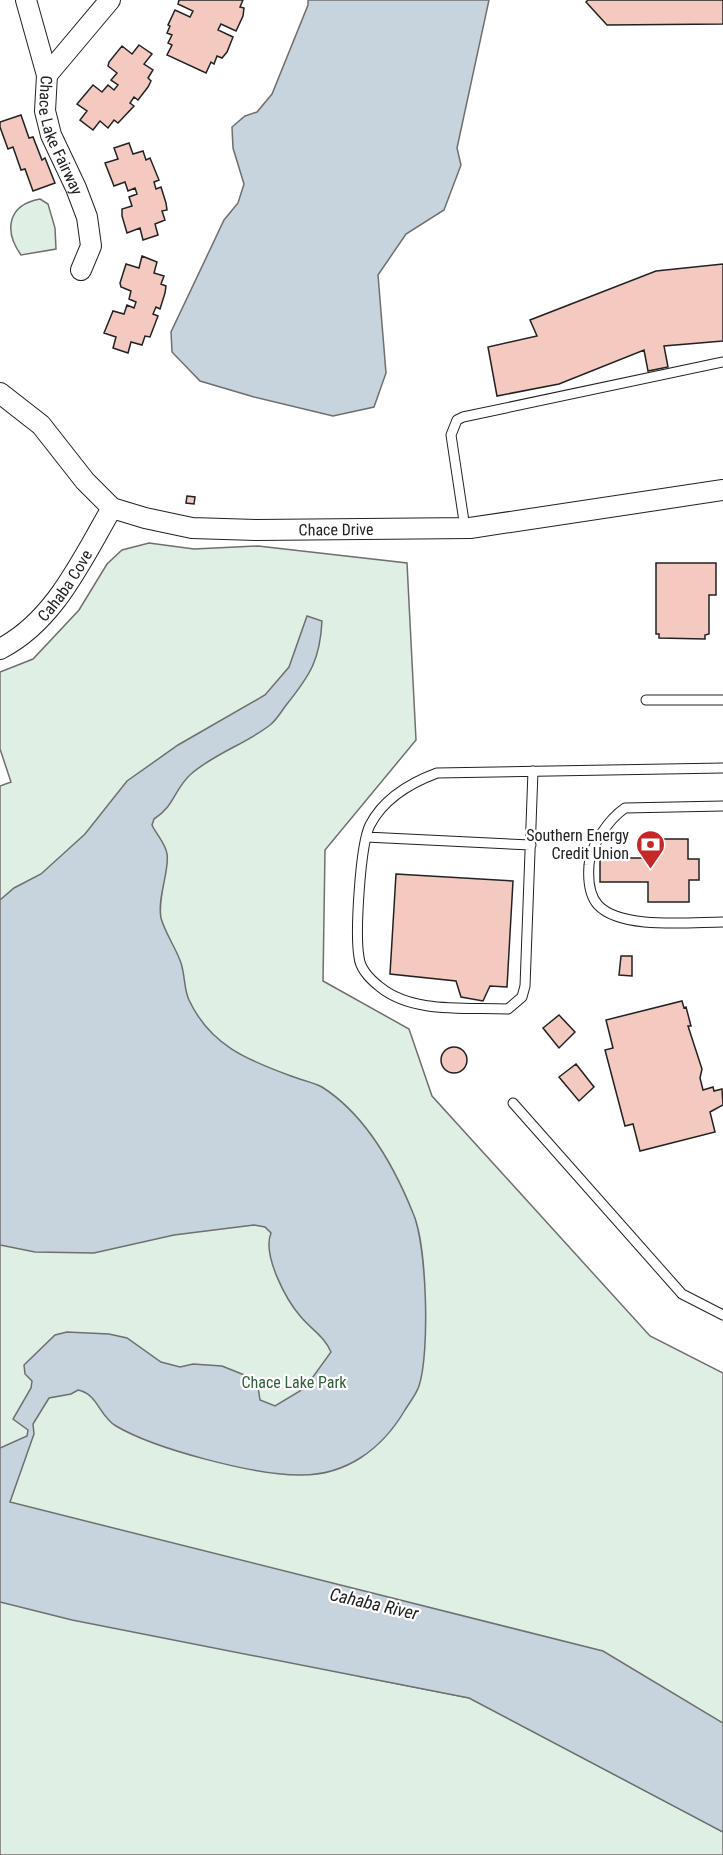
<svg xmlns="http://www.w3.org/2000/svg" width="723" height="1855" font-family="'Roboto Condensed',sans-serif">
	<rect width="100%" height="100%" fill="#fff"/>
	<path fill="#e0efe3" stroke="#6f6f6f" stroke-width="1.5" d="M40,199L48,204L55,228L56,249L21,255C4,231 7,205 40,199Z
		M149,543L194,549L258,546L407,563L416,740L325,850L323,981L409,1029L432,1096L650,1336L723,1373V1793L488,1674L358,1676L470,1698L723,1832V1855H0V786L11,782L0,749V672L33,659L79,610L107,564L122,550Z"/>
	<path fill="#c7d3dd" stroke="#6f6f6f" stroke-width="1.5" d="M308,0H489L457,148L461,165L444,210L406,234L378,275L386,373L374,407L333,416L254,397L200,381L172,352L171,332L224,220L238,203L244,184L233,148L232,127L245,116L257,112L272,94L308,5Z
		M307,616L322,621C320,659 311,674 287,704C282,710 277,720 270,725C246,744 215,753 191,774C174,789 175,806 154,819L152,825C156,834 166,844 167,854C170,869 157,898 161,918C165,933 176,948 181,963C185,975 184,990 189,1000C210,1045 247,1060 291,1076C301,1080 313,1082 322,1087C366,1115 394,1166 413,1213C427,1245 430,1353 419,1386C416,1395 409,1403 405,1410C382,1449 346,1476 299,1475C254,1475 155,1449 116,1426C99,1416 98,1394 78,1390L71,1394L49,1398L33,1424L34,1434L10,1502L603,1651L723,1723V1832L469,1698L72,1620L0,1602V1448L27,1436L28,1430L13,1419L31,1388L32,1381L25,1374L24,1365L55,1335L67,1332L109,1334L127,1338L161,1362L180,1367L193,1364L222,1366L257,1380L260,1400L275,1406L305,1388L331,1352C324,1336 312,1330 301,1317C286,1300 262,1255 271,1233L265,1227L254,1225L174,1235L94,1253L35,1252L0,1245V900L14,888L41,874L85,834L127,781L178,745L265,695L289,667Z"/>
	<path fill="#f3c9c0" stroke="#222" stroke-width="1.5" d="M179,0H243L240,7L244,8L243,16L236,31L221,24L218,30L233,37L227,52L222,58L217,56L214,64L211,62L206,73L167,55L172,45L168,43L172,35L167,33L170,26L168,25L175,10L190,17L193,11L178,4Z
		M588,0H723V24L607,25L586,2Z
		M139,45L152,54L144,64L153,70L148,78L151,81L148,87L138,100L134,97L130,103L134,106L118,123L114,120L108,128L100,121L93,130L80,120L87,111L77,104L93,85L102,92L108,85L114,90L118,85L111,80L117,73L108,66L109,62L122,46L132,54Z
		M21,115L29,138L33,137L42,160L45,158L55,183L33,191L25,169L21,170L13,147L8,149L0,127V122Z
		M129,143L133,154L143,151L146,160L150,158L159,180L154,182L156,189L161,187L166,203L167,210L162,211L165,220L155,224L158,235L143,240L140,228L127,233L122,216V209L132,206L129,197L137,194L135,188L128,191L125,182L114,186L105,163L118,159L114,148Z
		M142,256L157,262L154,273L164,276L161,284L166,286L165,293L160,309L156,307L153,314L158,316L150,337L145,336L142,345L131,342L128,353L113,348L116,337L104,333L113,311L124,314L127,305L134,308L136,302L129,299L131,291L121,287L120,283L126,264L139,268Z
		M723,264V341L664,346L668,367L648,371L644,350L559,384L497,396L488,347L537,336L530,320L656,271Z
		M187,496L195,497L194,504L186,503Z
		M656,563H716V595H709V634L705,635V639L659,638V634H656Z
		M648,839H688V859H699V880H689V902H648V882H600V858H648Z
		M396,874L513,881L507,987L490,986L483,1001L461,997L456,981L390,974Z
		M621,956H632V976L619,975Z
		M682,1001L684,1008L686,1007L691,1026H688L702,1069L700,1078L703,1090L713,1087L714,1091L722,1089L723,1105L710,1112L715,1132L640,1151L633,1124L625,1126L605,1050L613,1048L606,1020Z
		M559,1015L575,1032L559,1048L543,1028Z
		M441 1060a13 13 0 1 1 26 0a13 13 0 1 1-26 0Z
		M576,1064L594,1087L579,1101L559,1077Z"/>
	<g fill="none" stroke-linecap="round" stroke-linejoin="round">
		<defs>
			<path id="service" d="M465,528L451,435L457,420L463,417L723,362
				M646,700H723
				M533,771L525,986L522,997L508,1009C467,1007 413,1014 380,987C371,980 360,969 359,957C355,934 360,845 370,825C384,798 410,783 437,773L723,768
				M723,806L625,808C609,819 590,846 589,865C588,878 589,895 598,905C621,930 691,922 723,922
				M366,837L531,845
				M513,1103L682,1294L723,1315"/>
			<g id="minor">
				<path id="s1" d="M26,0L47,75L45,111L51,135L76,188L87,217L91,246L81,270"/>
				<path d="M47,75L110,0"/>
				<path id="s2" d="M0,393L41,425L85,481L112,508L145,518L192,528L256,530L470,528L723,490"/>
				<path id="s3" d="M0,649C55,621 82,559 112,508"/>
			</g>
		</defs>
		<use href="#service" stroke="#222" stroke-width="11"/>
		<use href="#minor" stroke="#222" stroke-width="22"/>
		<use href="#service" stroke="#fff" stroke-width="9"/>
		<use href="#minor" stroke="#fff" stroke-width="20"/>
	</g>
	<defs>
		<symbol id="bank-pin" viewBox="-11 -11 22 30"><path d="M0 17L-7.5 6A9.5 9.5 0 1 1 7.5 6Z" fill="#c62828" stroke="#fff"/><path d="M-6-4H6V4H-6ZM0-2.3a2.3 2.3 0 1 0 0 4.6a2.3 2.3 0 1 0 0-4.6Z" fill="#fff"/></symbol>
	</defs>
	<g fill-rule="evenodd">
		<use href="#bank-pin" x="634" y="828" width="33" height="45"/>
	</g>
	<g text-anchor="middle" stroke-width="4.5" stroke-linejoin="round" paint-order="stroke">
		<g font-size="16" fill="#222" stroke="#fff">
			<text dy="6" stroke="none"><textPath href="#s1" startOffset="141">Chace Lake Fairway</textPath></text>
			<text dy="6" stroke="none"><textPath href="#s2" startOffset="388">Chace Drive</textPath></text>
			<text dy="6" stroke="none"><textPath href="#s3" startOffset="92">Cahaba Cove</textPath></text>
		</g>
		<g font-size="16" fill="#222" stroke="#fff" text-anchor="end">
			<text x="629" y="841">Southern Energy<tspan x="629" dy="18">Credit Union</tspan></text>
		</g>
		<g font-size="16" fill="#2f5e38" stroke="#fff">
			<text x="294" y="1388">Chace Lake Park</text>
		</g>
		<g font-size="18" font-style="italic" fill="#222" stroke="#fff">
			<text transform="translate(374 1604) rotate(13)" y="6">Cahaba River</text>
		</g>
	</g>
</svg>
